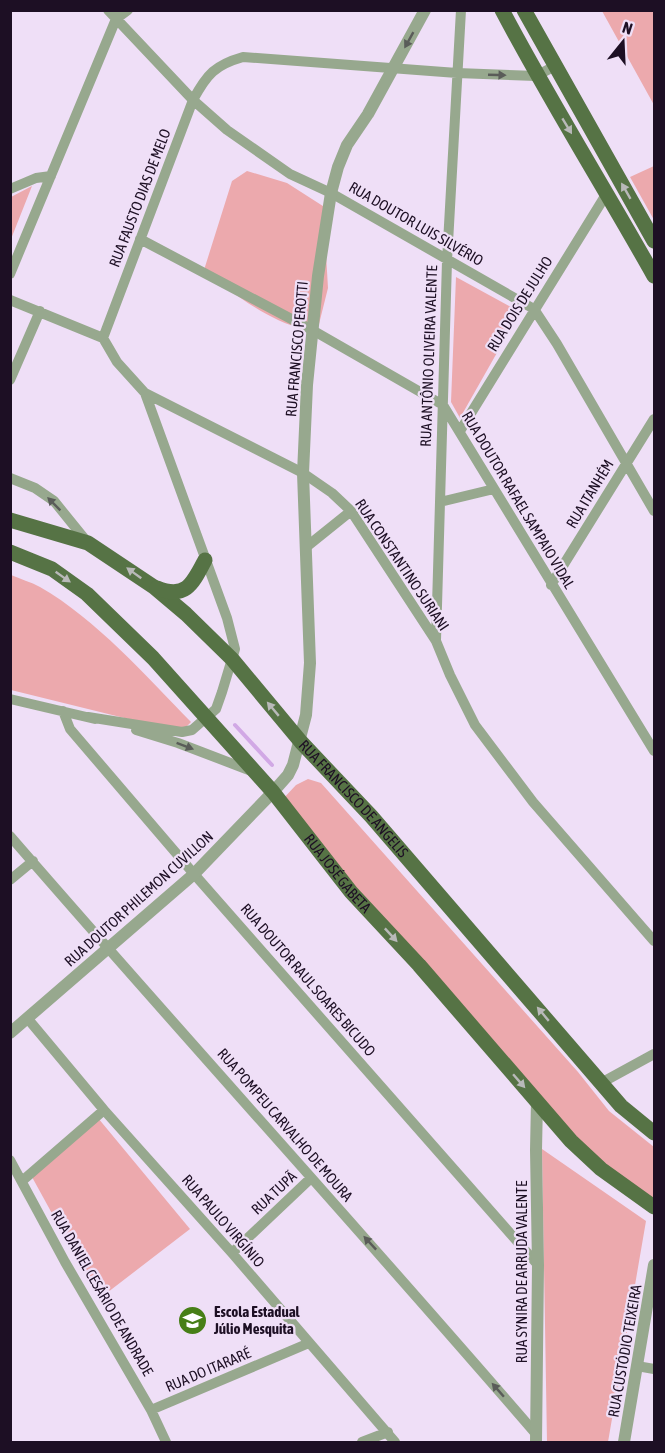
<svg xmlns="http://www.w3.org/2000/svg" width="665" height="1453" font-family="'Asap Condensed',sans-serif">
	<rect width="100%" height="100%" fill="#efdff7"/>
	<path fill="#eca9ad" d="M602,11H654V105Z
		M654,166V220L630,177Z
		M247,171L287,183L326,208V254L328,288L319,324C313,325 306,328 300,327C275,325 223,287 204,270L232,181Z
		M32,186L11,239V197Z
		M456,277L520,312L460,418L451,402Z
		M11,575C20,579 31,582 40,587C96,619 146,676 191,722L185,728L169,729L11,690Z
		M308,779L321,783L578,1072L609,1111L654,1147V1199L594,1162L284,808L282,800L296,785Z
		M98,1118L190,1229L99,1299L32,1177Z
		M542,1149L646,1221L608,1442H547Z"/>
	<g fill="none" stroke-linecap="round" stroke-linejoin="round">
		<path stroke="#d1a8e5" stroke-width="4" d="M235,725L272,765"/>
		<path stroke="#97a88e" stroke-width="10" d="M108,10L193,100L227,130L290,174L331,193L534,309L557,344L654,511
			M10,189L36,178L51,176
			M140,239L314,331L443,405L654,751
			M10,274L116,19L128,10
			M10,300L103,338
			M10,380L40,311
			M145,393L303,473L332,493L351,511L436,641L450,675L475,725L533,802L654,941
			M460,431L607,193
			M10,478L35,488L54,501L88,543
			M440,502L494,489
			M305,548L351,511
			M551,585L654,419
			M436,640L447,261L461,10
			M10,699L95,719
			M63,711L70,729L194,874L538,1265
			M88,717L182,732L192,730L216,709L222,692L235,649L227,618L145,393L117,362L103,338L193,100C207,74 215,65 243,57L457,73L536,76L555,66
			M136,730L178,743L254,772
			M10,836C184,1037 363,1233 536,1434
			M10,880L33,861
			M28,1019L104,1110L232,1253L395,1442
			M601,1083L654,1054
			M10,1160L65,1262L151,1410L166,1442
			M22,1181L104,1110
			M232,1253L311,1178
			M637,1366L654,1369
			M151,1410L309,1343
			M362,1442L388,1432"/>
		<path stroke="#97a88e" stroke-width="12" d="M10,1033L194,874L273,792L288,775L293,765L306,715L310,663L303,473L307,385L318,276L331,193L338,167L347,145L368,114L425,10
			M536,1442L538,1265L536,1150L537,1101
			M624,1442L654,1265"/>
		<g stroke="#567345" stroke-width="15">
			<path d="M502,10C550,101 604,187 654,276"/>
			<path d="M524,10L654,241"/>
			<path id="s1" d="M10,520L88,543L154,587L186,614L232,659L301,742L371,816L621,1106L654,1133"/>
			<path id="s2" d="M10,552L52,569L87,594L153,658L273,792L351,892L419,965L571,1141L601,1169L654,1207"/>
			<path d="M157,588C186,600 193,583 205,560"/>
		</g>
	</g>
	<defs><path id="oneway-solid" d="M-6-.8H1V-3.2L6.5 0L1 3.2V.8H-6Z" transform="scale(1.5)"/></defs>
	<g fill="#5a5c59">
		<use href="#oneway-solid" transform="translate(409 40) rotate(119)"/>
		<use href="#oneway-solid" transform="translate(497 75) rotate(2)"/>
		<use href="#oneway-solid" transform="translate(54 504) rotate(-135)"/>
		<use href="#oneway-solid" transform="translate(185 746) rotate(21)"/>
		<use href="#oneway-solid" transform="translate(370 1243) rotate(-133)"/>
		<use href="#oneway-solid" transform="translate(498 1390) rotate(-131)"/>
	</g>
	<g fill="#b9b9b9">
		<use href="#oneway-solid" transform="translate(567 126) rotate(59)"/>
		<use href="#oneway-solid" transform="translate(626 191) rotate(-120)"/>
		<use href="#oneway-solid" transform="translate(134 573) rotate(-144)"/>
		<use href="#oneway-solid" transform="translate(63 577) rotate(35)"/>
		<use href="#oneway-solid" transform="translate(273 709) rotate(-130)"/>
		<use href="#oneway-solid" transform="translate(391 935) rotate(47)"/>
		<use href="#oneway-solid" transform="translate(543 1014) rotate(-130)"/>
		<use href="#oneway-solid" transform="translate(519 1081) rotate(49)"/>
	</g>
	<defs>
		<symbol id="school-disc" viewBox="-11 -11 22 22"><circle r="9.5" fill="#477f17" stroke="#efdff7"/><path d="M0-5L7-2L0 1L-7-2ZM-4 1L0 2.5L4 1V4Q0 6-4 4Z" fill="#fff"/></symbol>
	</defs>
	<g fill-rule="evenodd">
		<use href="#school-disc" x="176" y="1304" width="33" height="33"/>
	</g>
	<g text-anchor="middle" stroke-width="4.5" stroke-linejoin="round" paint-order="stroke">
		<g font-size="15" fill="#1d0f24" stroke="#efdff7">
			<text transform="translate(140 198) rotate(-69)" y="5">RUA FAUSTO DIAS DE MELO</text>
			<text transform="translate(416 224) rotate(30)" y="5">RUA DOUTOR LUIS SILVÉRIO</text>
			<text transform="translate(520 304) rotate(-58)" y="5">RUA DOIS DE JULHO</text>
			<text transform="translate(297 349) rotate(-85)" y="5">RUA FRANCISCO PEROTTI</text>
			<text transform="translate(429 356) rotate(-88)" y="5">RUA ANTÔNIO OLIVEIRA VALENTE</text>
			<text transform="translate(590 494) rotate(-59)" y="5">RUA ITANHÉM</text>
			<text transform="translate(518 500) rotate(59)" y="5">RUA DOUTOR RAFAEL SAMPAIO VIDAL</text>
			<text transform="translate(402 565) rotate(56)" y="5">RUA CONSTANTINO SURIANI</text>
			<text dy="5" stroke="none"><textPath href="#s1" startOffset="452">RUA FRANCISCO DE ANGELIS</textPath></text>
			<text dy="5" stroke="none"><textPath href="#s2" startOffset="464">RUA JOSÉ GABETA</textPath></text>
			<text transform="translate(139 899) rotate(-42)" y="5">RUA DOUTOR PHILEMON CUVILLON</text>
			<text transform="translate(308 980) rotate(49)" y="5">RUA DOUTOR RAUL SOARES BICUDO</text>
			<text transform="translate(285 1125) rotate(49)" y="5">RUA POMPEU CARVALHO DE MOURA</text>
			<text transform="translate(274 1193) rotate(-43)" y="5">RUA TUPÃ</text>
			<text transform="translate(223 1221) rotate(49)" y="5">RUA PAULO VIRGÍNIO</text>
			<text transform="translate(522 1272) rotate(-90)" y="5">RUA SYNIRA DE ARRUDA VALENTE</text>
			<text transform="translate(102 1293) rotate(60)" y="5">RUA DANIEL CESÁRIO DE ANDRADE</text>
			<text transform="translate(625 1351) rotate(-80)" y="5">RUA CUSTÓDIO TEIXEIRA</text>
			<text transform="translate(208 1370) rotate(-23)" y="5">RUA DO ITARARÉ</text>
		</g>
		<g font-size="15" font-weight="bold" fill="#1d0f24" stroke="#efdff7" text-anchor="start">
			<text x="214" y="1317">Escola Estadual<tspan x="214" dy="17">Júlio Mesquita</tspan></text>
		</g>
	</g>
	<rect width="665" height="1453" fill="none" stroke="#1d0f24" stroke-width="24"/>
	<g transform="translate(623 42) rotate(18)" stroke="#efdff7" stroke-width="4.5" paint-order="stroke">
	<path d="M0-4.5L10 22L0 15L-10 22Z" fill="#1d0f24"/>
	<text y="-9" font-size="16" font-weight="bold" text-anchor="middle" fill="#1d0f24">N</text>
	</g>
</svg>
